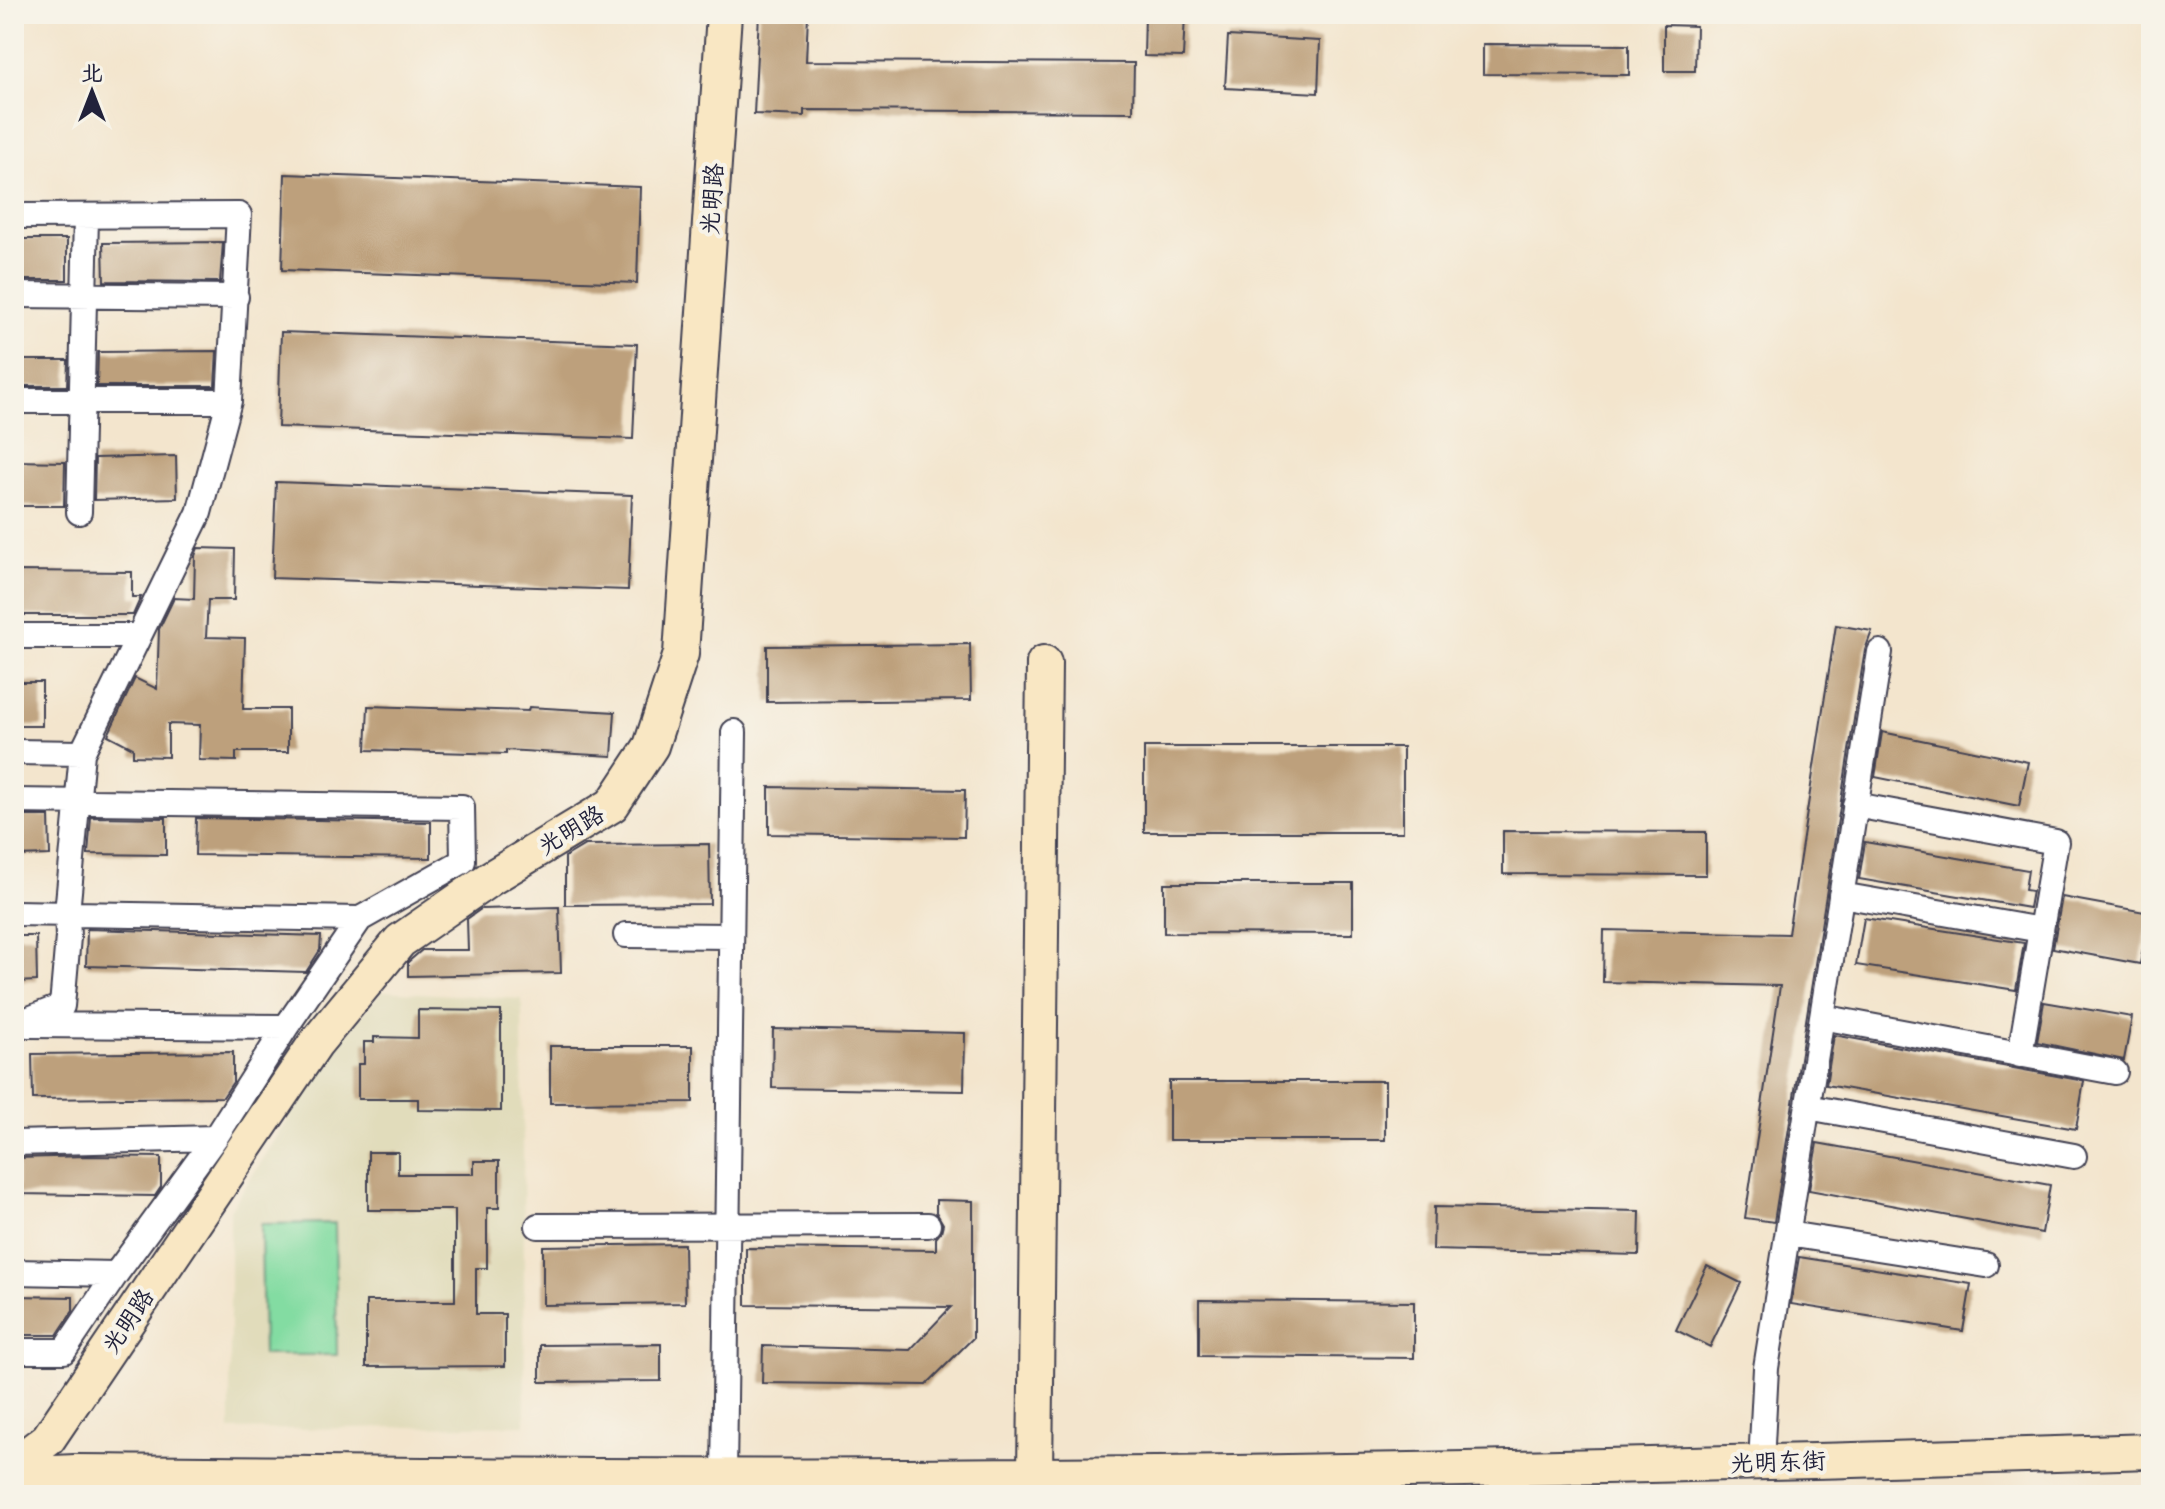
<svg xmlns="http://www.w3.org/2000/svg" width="2165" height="1509" font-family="Delius,'LXGW WenKai TC',sans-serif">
	<rect width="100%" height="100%" fill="#f7f3e8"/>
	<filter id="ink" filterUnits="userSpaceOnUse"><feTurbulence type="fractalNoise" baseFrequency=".0125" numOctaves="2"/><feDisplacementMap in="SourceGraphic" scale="16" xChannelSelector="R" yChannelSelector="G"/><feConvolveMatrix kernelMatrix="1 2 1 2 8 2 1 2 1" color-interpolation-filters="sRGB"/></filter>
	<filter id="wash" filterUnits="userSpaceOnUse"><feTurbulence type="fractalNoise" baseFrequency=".006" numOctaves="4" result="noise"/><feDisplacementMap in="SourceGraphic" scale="32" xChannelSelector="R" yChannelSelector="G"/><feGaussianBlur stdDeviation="1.8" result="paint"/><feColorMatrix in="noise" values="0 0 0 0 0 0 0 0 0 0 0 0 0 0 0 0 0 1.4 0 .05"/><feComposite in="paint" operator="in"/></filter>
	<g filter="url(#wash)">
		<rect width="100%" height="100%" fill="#f3e5cd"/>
		<path fill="#e1dcbb" d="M382,991L522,999L525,1425L230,1430V1210L330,1055Z"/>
		<path fill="#83dca2" stroke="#527f6e" stroke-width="2" d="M335,1223L337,1355H263L261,1224Z"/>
		<g id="blocks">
			<path fill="#bda07c" d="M759,14H808L806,61L1134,63L1133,112L804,110V116L754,114Z
				M1145,14H1185L1183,57L1144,56Z
				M1664,25L1696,26L1695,71H1664Z
				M1228,36L1320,41L1318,93L1225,88Z
				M1483,44L1629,45V75L1483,74Z
				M285,174L640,187L637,283L282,270Z
				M14,239H67V280H14Z
				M223,242L220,282L104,281L103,243Z
				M281,332L637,344L633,439L278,427Z
				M217,351L215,386H97L98,352Z
				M14,360H68L67,386H14Z
				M176,456L177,498L94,500L95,458Z
				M14,461L65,462L64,506H14Z
				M276,482L632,495L628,590L272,578Z
				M198,548L235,549L234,600H208L206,637L245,638L243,709H288V752H236V761L199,760L200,725L168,724V757L133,756V748L108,735L135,678L157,689L159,629L174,598L194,599L195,556Z
				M16,571L132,572V597H141L133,615H16Z
				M1836,625L1872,631L1865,650L1774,1222L1745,1218L1780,986L1603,982L1604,930L1788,934Z
				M970,644L971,700L767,702V646Z
				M14,682H42V726H14Z
				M368,706L528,711L529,707L615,712L612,756L506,750V754L366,750Z
				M1882,732L2028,762L2019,806L1875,777Z
				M1144,747H1403V832H1144Z
				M769,787L965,790L964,837L769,834Z
				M14,816H49L50,855L14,856Z
				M91,817L166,818V855L88,854Z
				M196,818L431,822V858L195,855Z
				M1503,831L1706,832V875L1503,874Z
				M1865,842L2028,870L2025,890L2032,891L2029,908L1859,879Z
				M709,844L710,904L565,905V857L585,845Z
				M1164,883H1353V934L1164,933Z
				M2062,897L2150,913L2140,964L2053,948Z
				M559,907L561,973L408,976V962L422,950H468L467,919L481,909Z
				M1864,918L2024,943L2016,990L1856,965Z
				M87,929L321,936L320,950L306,972L86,966Z
				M14,936H36L37,981L14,982Z
				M2044,1002L2132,1017L2124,1060L2037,1042Z
				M418,1010L501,1011V1111L418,1110V1099H358V1064H364V1042H374V1037L418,1038Z
				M773,1029L965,1033L964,1091L772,1088Z
				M1834,1035L2084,1081L2076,1129L1826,1085Z
				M550,1046H693V1102L550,1103Z
				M233,1052V1082L223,1097L33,1099L32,1054Z
				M1169,1081H1385V1140H1169Z
				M1817,1143L2050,1185L2042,1233L1809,1190Z
				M368,1152H398V1174H474V1161H499V1208H487V1268H476V1314H505V1366L366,1367V1301H455V1210H368Z
				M86,1156L161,1157V1187L155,1196L18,1194V1158Z
				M936,1200L973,1201V1338L926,1385L762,1383L763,1346L910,1350L951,1307L746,1305V1248L936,1250V1238L941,1232L943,1224L936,1212Z
				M1434,1207L1640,1211L1639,1255L1433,1250Z
				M684,1244L685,1303L543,1305V1246Z
				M1799,1257L1971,1284L1963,1331L1791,1304Z
				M1707,1266L1741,1283L1710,1347L1676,1330Z
				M14,1296L73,1297V1311L57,1335H14Z
				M1199,1300L1414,1302V1358L1199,1356Z
				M661,1344V1381L540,1382V1345Z"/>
		</g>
	</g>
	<g filter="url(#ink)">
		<use href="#blocks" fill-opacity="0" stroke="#413f51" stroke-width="2"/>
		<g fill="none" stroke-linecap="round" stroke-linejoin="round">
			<defs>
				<path id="street" d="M14,216L239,215L229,401L199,513L82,753L67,913L68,937L62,1006L14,1025
					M14,295L236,297
					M14,401H229
					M79,512L86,217
					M14,636H138
					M14,752L82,753
					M14,801L462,807L463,861L360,919L286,1027L215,1138L116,1274L64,1351H14
					M1855,805L2056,842L2041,930
					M1841,895L2041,930L2020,1055
					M14,913L360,919
					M626,935L731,936
					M1822,1017L2115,1072
					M28,1025L286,1027
					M1808,1107L2074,1156
					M14,1143L215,1138
					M538,1226L928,1225
					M1788,1234L1986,1265
					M14,1272L116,1274
					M1761,1463L1766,1368L1880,652
					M724,1476L734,732"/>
				<path id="secondary" d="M14,1465L48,1439L315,1044L400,941L491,878L612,805L651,746L681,654L724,14
					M14,1475L75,1472C395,1474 715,1479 1035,1475C1407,1472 1779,1463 2151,1451
					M1035,1475L1044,663"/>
			</defs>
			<use href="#street" stroke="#413f51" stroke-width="28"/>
			<use href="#secondary" stroke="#413f51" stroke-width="38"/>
			<use href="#street" stroke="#fff" stroke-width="24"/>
			<use href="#secondary" stroke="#f9e7c3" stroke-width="34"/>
		</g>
	</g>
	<g text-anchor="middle" stroke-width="8" stroke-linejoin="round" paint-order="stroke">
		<g font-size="24" fill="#22223b" stroke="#f7f3e8">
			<text transform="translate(712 199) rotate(-86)" y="8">光明路</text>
			<text transform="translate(571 830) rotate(-31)" y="8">光明路</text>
			<text transform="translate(128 1321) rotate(-56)" y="8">光明路</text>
			<text transform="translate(1778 1462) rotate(-2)" y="8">光明东街</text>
		</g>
	</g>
	<rect width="2165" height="1509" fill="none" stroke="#f7f3e8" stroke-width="48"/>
	<g transform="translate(92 92)" stroke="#f7f3e8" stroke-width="6" paint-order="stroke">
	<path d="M0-6L14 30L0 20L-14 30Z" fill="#22223b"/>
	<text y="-12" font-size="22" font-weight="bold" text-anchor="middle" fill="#22223b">北</text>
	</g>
</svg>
